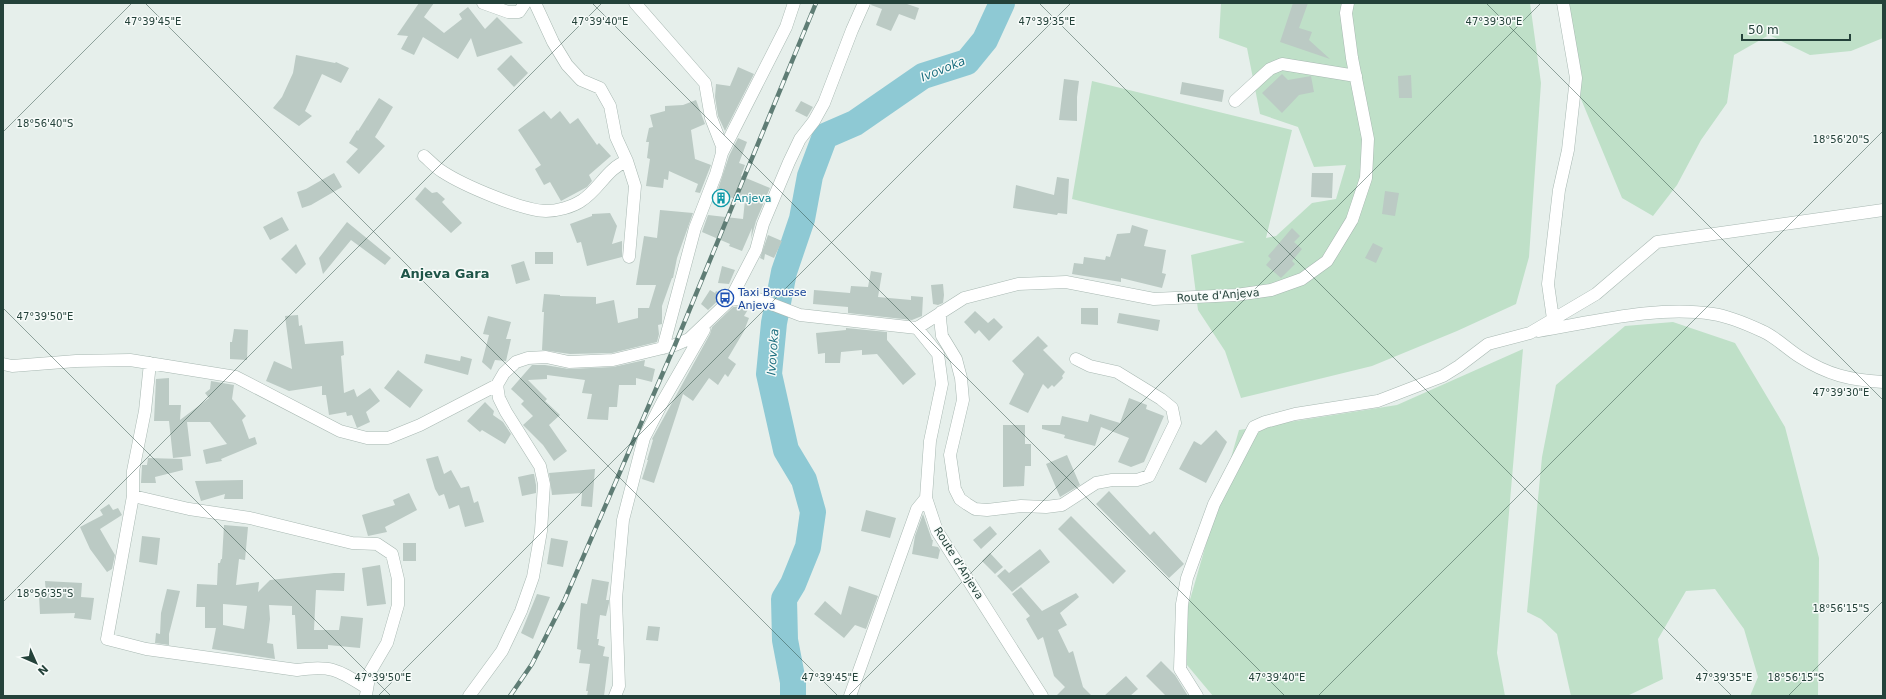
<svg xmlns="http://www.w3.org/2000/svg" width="1886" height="699" font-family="'DejaVu Sans',sans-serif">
	<rect width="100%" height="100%" fill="#e6efeb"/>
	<path fill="#bfe0c8" d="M1221,3H1530L1541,83L1529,257L1516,304L1457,331L1372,366L1241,398L1225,351L1198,310L1191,255L1245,242L1072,199L1092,81L1292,130L1266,238L1276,236L1312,203L1336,199L1346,165L1314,167L1298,127L1260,114L1247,48L1219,38Z
		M1561,3H1883V38L1851,51L1810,55L1769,35L1734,55L1727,103L1701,140L1677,185L1653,216L1622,198L1569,70Z
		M1673,322L1735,343L1785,427L1819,558L1818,696H1750L1758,677L1744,629L1715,589L1686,591L1658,639L1663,679L1627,696H1571L1557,634L1541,619L1527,612L1542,457L1556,385L1625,326Z
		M1523,349L1497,653L1505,696H1213L1187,665V610L1239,430L1397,405Z"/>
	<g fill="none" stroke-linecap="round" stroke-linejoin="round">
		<path stroke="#8ec9d4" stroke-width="26" d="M793,696V682L785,640L784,599L793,584L808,547L813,512L804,480L786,450L769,374L774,323L784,272L802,219L810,176L825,136L855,123L923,76L967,62L985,40L1002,3"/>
	</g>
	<path fill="#bbcac4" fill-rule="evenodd" d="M419,3H434L424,17L444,33L462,19L459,14L468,7L485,29L497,17L523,43L477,57L471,38L458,59L423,37L414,55L401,49L408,36L397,35Z
		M872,3H904L919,8L915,20L899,14L891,31L876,25L882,9L871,5Z
		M1293,3H1308L1299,28L1312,32L1309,40L1330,59L1280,42Z
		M296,55L335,63L336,62L349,68L341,83L322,74L305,111L312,116L299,126L273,108L282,97L293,73Z
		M511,55L528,73L514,87L497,69Z
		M738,67L754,74L725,131L718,116L715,97L716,84L730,86Z
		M1282,74L1288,80L1311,76L1314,92L1299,95L1282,113L1262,93Z
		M1411,75L1412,98H1399L1398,76Z
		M1064,79L1079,81L1077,97V121L1059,120Z
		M1182,82L1224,90L1222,102L1180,94Z
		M379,98L393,107L375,137L385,146L359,174L346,162L358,149L349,143L357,130L358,131Z
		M696,100L705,124L691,130L695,159L711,165L700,193L695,192L698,184L669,171L668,180L664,179L663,188L646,186L650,159L647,158L649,142H646L649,128L653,127L650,115L665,111V106L683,105Z
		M801,101L813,107L807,117L795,111Z
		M544,111L551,119L560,111L570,124L578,118L597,145L599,143L611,156L589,175L592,181L587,187L561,201L550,182L544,185L535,169L541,165L518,130Z
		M738,138L747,142L739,163L745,165L741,176L770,188L756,221L751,239L752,228L742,251L729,246L730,244L702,232L708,215L743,219L745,200L716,195L729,156Z
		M334,173L342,187L311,205L302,208L297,192L306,189Z
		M1312,173H1333L1332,198L1311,197Z
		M1057,177L1069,179L1067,214L1058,213L1057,215L1013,208L1016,185L1054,195Z
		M425,187L432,193L437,192L445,199L442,202L462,223L451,233L415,199Z
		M1385,191L1399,193L1395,216L1382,214Z
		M660,210L693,213L677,258L673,278H672L662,306V324L658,325L659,334L657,342L612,353L570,354L542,350L544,312H542L544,294L560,295V296L596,297V304L614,300L618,323L638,318V308H649L656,285H636L644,236L657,238Z
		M610,213L617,226L612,244L622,241V257L587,266L581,242L577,243L570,224L592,216V214Z
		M282,217L289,230L270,240L263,227Z
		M347,222L391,258L385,265L351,240L323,274L319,258Z
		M1132,225L1148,230L1144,246L1166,250L1162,273L1166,274L1162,288L1121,278V282L1072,274L1074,263L1083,264L1084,257L1105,260L1106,256L1110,257L1117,234L1130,233Z
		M1292,228L1300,236L1294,242L1302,249L1292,261L1295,264L1281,278L1266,265L1271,259L1268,256Z
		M768,235L782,241L774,258L765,254L764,260L760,258Z
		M1373,243L1383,248L1376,263L1365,258Z
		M296,244L306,264L296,274L281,259Z
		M535,252H553V264H535Z
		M524,261L530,280L516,284L511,265Z
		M722,266L735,270L729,284L718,283Z
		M871,271L882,273L878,297L911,300V296L923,297L922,316L912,320L848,313V307L813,304L814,290L850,293L851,286L868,287Z
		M943,284L944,295L943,303L938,305L933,304L931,285Z
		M710,290L715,293L716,291L724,295L708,310L701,304Z
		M745,306L749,308L744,316L749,318L744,331L728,358L736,364L728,377L725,374L718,385L709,378L693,401L683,394L654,483L642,479L648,460H647L653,440L652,439L710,334L712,327L733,307Z
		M1081,308H1098V325L1081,324Z
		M975,311L988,323L994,318L1003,327L989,341L979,330L975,334L964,322Z
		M1119,313L1160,320L1158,331L1117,323Z
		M298,315L299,326L302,325L305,344L343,341L344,355L341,356L344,393L354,389L357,397L370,388L380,401L366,412L370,422L357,428L352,415L347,416L346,412L329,415L326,395H322V386L289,391L266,381L274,361L292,369L285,316Z
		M488,316L511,322L506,339H511L506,361L495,360L491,370L482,362L489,335L483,334Z
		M846,328L887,332V340L916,374L903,385L877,354L862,355V350L841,352L840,363H825V353L818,354L816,333L846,330Z
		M234,329L248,330L247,360L230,359V342H232Z
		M1038,336L1048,346L1043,350L1065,372L1062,376L1063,378L1054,387L1052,385L1048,389L1043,384L1028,413L1009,404L1024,374L1012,361Z
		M426,354L460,361L461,356L472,359L468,375L424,363Z
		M645,360L644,366L655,369L652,382L636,378V385H619L617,407H609L608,420L587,419L592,394L582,393L585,380L547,375V379L528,380L547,399L545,401L560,415L549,425L567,451L554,461L543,445L523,425L533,416L521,404L524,401L511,389L532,365H545L569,369L613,367Z
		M398,370L423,390L410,408L384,388Z
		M169,378V405H181L180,420L209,398L205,393L210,389L211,381L234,385L232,399L246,416L242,420L249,439L255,437L257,444L221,459L222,461L206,464L203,450L227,444L210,422H187L191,456L173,458L169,421H154L156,379Z
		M1129,398L1147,405L1146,409L1164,416L1144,462L1131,467L1118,462L1129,438L1101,427L1095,446L1064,438L1065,435L1042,429V425H1060L1062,416L1088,422L1090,414L1120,423Z
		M485,402L494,411L493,415L503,422L511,434L505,444L482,430L480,432L467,421Z
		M1003,425H1025V444H1031V466H1025L1024,486L1003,487Z
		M1216,430L1227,442L1206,483L1179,469L1194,441L1201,445Z
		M1067,455L1080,485L1060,497L1046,464Z
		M438,456L444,474L451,470L461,488L469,486L474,503L478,501L484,522L465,527L459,505L449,509L444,494L439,496L435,489L426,459Z
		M148,458L182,459L183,470L155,477L156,483H141L142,465H147Z
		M595,469L592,507L581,506L582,493L552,495L549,473Z
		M532,474H534L536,485V493L522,496L518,477Z
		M243,480V499H224L225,494L201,501L195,481Z
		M1109,491L1150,535L1154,531L1184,564L1169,578L1096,504Z
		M409,493L417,510L385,527L387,532L368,536L362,515L395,505L393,500Z
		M109,504L113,510L118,508L122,515L100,529L115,555L112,569L107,572L90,549L80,527L103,515L100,510Z
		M866,510L896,518L890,538L861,531Z
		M923,514L932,540H933L932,546L938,547L940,550L938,559L912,554L915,536Z
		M1071,516L1126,571L1113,584L1058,529Z
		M224,525L248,527L245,560L239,559L236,585L259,582L258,592L270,580L334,573H345L344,591L316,590L314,630H339L341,616L363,618L360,648L328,645V649H297L295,615H292V606L269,605L270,619L267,643L273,644L275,659L212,649L216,628H205V607H196L197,584L217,585L218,563H220L221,559H222ZM223,604L247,606L244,629L223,625Z
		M990,526L997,534L981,549L973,540Z
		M142,536L160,538L157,565L139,562Z
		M551,538L568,541L563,567L547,564Z
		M403,543H416V561H403Z
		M1040,549L1050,562L1012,592L997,576L1005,569L1009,573Z
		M990,553L1003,567L995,574L982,561Z
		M380,565L386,604L367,606L362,568Z
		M592,579L609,582L606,600H609V603L606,616L600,615L597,639H599L598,645L605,647L603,656L609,657L604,696H587L588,691H586L590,664L579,663L581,650L577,649L581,603L587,604Z
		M45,581L82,583L81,597L94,598L91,620L74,618L75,613L40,614L39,595H46Z
		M849,586L878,596L866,629L855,625L844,638L814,614L825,601L841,615Z
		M1021,587L1042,611L1076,593L1079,597L1060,613L1067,625L1058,630L1069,653L1073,651L1083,687L1092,696H1056L1065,687L1054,676L1043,637L1038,640L1026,619L1030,616L1012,594Z
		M167,589L180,591L169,634V645L155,643L156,633L160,634L161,613Z
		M537,594L550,597L533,639L521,633Z
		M648,626L660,627L658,641L646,640Z
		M1161,661L1175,675L1188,696H1166L1146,676Z
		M1126,676L1138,689L1130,696H1104Z"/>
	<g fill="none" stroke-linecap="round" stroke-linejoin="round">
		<defs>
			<path id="minor" d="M483,3L508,12H519L525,3
				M535,3L553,42L567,65L581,80L600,88L610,106L616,137L627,161L635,186L629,257
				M635,3L705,83L711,118L722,146V153L716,174L695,228L663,348
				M1235,101L1270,69L1282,64L1356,76
				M722,153L786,27L794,3
				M424,156C430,161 436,168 443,172C463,185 523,211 546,211C557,211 572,207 581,201C599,190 607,168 627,161
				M730,300L756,250L763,224L789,162L800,139L814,121L824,103L852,30L864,3
				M941,312L940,319L942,336L956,359L961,378L963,400L950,455L955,489L960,499L967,504L975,509L987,510L1021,506L1046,507L1062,505L1096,483L1112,480H1137L1149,476L1175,423L1172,408L1161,399L1117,372L1090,366L1076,359
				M1553,319L1548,284L1559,190L1568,150L1576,78L1563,3
				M917,328L938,354L942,384L930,441L926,498L937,531L1042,696
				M1538,331C1593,322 1658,305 1713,314C1727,316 1749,325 1762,331C1776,337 1787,349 1800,357C1828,375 1850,380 1883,382
				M150,363L145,411L133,471V496L107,639L146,649L297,670C332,665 338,670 367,688
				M3,364L12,366L76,361L130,360L236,377L340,431L367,438H388L420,425L497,385
				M133,496L189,509L250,518L352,543L377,544L392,554L398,579V605L387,643L370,672L366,695
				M469,696L502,651L521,611L533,577L541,531L544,484L540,466L506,412L499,398L497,385L504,373L516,362L528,358L546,357L569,362L613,360L675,345L689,339L730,300L753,297L800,315L917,328L964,298L1018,284L1066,282L1154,299L1236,295L1271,290L1302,279L1327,261L1352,220L1366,178L1368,139L1352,58L1346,13L1348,3
				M615,696L619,686L616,599L623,520L644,438L663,401L704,330
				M850,696L917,509L926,498
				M1197,696L1180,669L1182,604L1187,578L1214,504L1254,427L1265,422L1295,414L1378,401L1443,376L1459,366L1488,344L1530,333L1596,294L1657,242L1883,210"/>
		</defs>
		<use href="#minor" stroke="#a8b8b2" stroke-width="13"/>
		<use href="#minor" stroke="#fff" stroke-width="12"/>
		<defs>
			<path id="rail" d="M510,696L532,664L565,599L675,345L816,3"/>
		</defs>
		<use href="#rail" stroke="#5f7d75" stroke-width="4.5"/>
		<use href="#rail" stroke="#f7fbf9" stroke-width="3" stroke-dasharray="9" stroke-linecap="butt"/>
	</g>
	<path fill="none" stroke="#24423a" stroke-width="1" stroke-opacity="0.45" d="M145,3L838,696M592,3L1285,696M1039,3L1732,696M1486,3L1883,400M3,132L132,3M3,308L391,696M3,602L602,3M378,696L1071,3M848,696L1541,3M1318,696L1883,131M1788,696L1883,601"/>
	<defs>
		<symbol id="building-ring" viewBox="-11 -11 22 22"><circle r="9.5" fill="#f7fbf9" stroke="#0f9aa8" stroke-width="1.5"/><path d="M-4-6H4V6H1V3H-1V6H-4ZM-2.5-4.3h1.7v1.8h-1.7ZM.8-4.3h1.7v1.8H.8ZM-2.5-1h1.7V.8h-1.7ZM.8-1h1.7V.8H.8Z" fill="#0f9aa8"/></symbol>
		<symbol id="bus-ring" viewBox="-11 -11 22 22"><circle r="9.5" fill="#f7fbf9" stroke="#1a4fb4" stroke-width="1.5"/><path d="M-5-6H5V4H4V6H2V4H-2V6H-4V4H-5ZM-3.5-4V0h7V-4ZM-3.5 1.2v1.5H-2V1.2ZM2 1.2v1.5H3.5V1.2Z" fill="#1a4fb4"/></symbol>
	</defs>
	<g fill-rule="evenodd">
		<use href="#building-ring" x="711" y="188" width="20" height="20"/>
		<use href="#bus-ring" x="715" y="288" width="20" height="20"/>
	</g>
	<g text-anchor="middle" stroke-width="3" stroke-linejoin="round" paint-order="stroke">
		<g font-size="11" fill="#0d838f" stroke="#f7fbf9" text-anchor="start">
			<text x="734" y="202">Anjeva</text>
		</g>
		<g font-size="11" fill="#164399" stroke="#f7fbf9" text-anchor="start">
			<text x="738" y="296">Taxi Brousse<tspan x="738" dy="13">Anjeva</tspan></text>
		</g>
		<g font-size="11" fill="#24423a" stroke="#f7fbf9">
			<text transform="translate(1218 295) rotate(-4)" y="4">Route d'Anjeva</text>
			<text transform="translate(959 563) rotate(58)" y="4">Route d'Anjeva</text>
		</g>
		<g font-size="12" font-style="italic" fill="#1c6f80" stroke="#f7fbf9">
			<text transform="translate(943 69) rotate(-22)" y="4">Ivovoka</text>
			<text transform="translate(773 352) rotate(-86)" y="4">Ivovoka</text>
		</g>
		<g font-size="13" font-weight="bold" fill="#1f5548" stroke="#f7fbf9">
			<text x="445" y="278">Anjeva Gara</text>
		</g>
	</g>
	<g font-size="10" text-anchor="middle" fill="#24423a" stroke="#f7fbf9" stroke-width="3" stroke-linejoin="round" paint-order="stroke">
		<text x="153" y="25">47°39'45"E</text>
		<text x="600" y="25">47°39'40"E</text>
		<text x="1047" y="25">47°39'35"E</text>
		<text x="1494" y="25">47°39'30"E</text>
		<text x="45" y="127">18°56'40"S</text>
		<text x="1841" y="143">18°56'20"S</text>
		<text x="45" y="320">47°39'50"E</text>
		<text x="1841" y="396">47°39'30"E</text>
		<text x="45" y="597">18°56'35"S</text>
		<text x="1841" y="612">18°56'15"S</text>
		<text x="1796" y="681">18°56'15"S</text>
		<text x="383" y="681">47°39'50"E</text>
		<text x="830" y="681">47°39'45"E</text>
		<text x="1277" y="681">47°39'40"E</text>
		<text x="1724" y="681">47°39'35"E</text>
	</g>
	<rect width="1886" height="699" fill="none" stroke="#24423a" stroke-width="8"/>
	<g transform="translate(36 663) rotate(135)" stroke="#f7fbf9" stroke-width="3" paint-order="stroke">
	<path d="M0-3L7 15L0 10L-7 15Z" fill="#24423a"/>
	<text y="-6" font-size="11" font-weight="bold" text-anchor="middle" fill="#24423a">N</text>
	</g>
	<path d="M1742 34v6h108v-6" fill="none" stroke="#24423a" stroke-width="2"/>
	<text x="1748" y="34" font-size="12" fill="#24423a" stroke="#f7fbf9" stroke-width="3" paint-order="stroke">50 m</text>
</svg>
